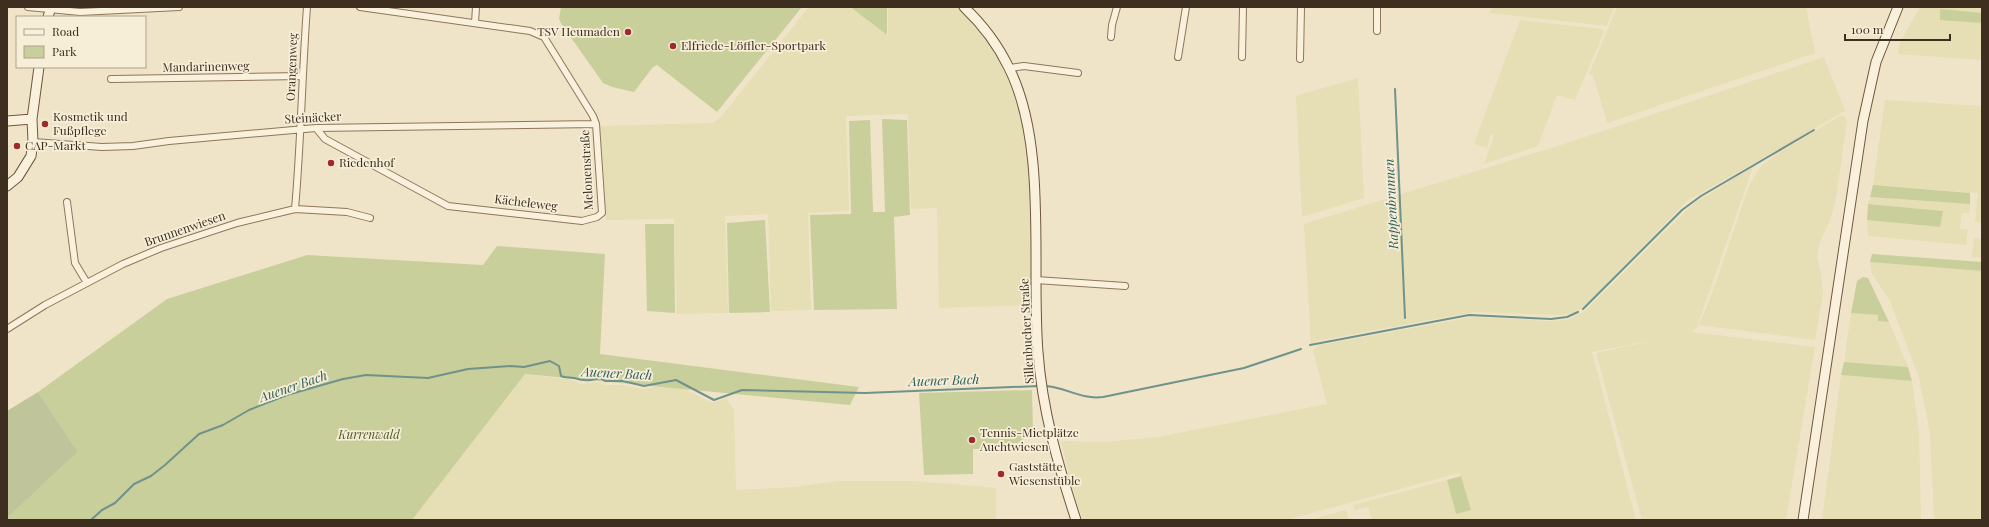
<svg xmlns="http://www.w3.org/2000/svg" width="1989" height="527" font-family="'Playfair Display',serif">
	<rect width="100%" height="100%" fill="#f0e4c8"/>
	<path fill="#e6deb5" d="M809,7H849L888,36V7H958L986,39L1002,66L1014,91L1020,113L1028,167L1031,210L1032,305L939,308L937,208L911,209L908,114L846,116L849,211L808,213L811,310L771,311L768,214L725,216L728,313L677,314L674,219L606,220L599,126L712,123L720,118Z
		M1492,7H1614L1607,26L1490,13Z
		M1617,7H1806L1815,53L1607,123L1593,75L1589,74Z
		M1920,7H1982V13L1940,10V19L1982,23V60L1898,54L1900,42Z
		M1520,20L1602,29L1604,32L1575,100L1557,95L1538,146L1484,164L1494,136L1491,134L1487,148L1474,144Z
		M1824,57L1845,111L1687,201L1584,307L1577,312L1563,315L1474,312L1316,341L1311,344L1304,224L1564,144Z
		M1358,78L1364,198L1302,217L1296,96Z
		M1885,100L1982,106V223L1975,222L1978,193L1873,185Z
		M1840,116H1845L1847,121L1836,198L1831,218L1819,244L1817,257L1821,273L1823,293L1815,340L1699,325L1715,285L1749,186L1760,167L1774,156Z
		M1753,167L1697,327L1691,332L1815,347L1786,520H1642L1596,353L1660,339L1592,352L1636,520H1372L1368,507L1355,510L1353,505L1447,480L1456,514L1470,510L1459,473L1286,520H1083L1073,492L1061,441L1104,442L1158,437L1327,404L1313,350L1320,345L1473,317L1549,321L1567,320L1585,311L1693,204Z
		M1870,197L1970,204L1969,213H1962L1960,229L1968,230L1966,245L1868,236L1867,220L1939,227L1943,211L1868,204Z
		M1974,238L1982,239V258L1972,257Z
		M1870,262L1982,271V520H1934L1930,433L1919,378L1890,301L1872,274Z
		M1851,313L1878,315L1879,321L1889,322L1908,367L1844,362Z
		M525,374L572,380L582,384L598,382L603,385H621L643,389L675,384L712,403L726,398L734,410L736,490L793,487L839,481H912L966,485L996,488V520H412Z
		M1841,375L1912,381L1919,431L1921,520H1822Z
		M1346,510L1349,520H1309Z"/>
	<path fill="#c9cf9b" d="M561,7H802L717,112L657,65L653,67L634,92L612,87L603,83L562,25L559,19Z
		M850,7H887V35Z
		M1940,9L1982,13V23L1940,20Z
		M882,119L907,120L910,215L894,217L897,309L814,310L810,215L851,214L849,121L870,120L873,212H885Z
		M1873,185L1970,193V204L1870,197Z
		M1868,204L1943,211L1940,227L1867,220Z
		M765,220L770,312L729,313L727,223Z
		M645,224H674L675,313L647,311Z
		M497,246L605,254L600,354L859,387L850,405L525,374L412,520H7V518L78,452L38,392L167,299L307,255L483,265Z
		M1872,254L1982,262V271L1870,262Z
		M1863,277L1868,278L1889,322L1878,321V315L1851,313L1857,281Z
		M1844,362L1908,367L1912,381L1841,375Z
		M1032,390L1033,431L1010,450L973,449V474L924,475L919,393Z
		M1461,476L1471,510L1456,514L1447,480Z"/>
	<path fill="#bfc49a" d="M38,392L78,452L7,518V411Z"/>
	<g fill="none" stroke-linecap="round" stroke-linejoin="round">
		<path stroke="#6f938a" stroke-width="2" d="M1395,89L1405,318
			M1583,309L1682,210L1701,196L1814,130
			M1310,345L1469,315L1551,319L1567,317L1578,312
			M1045,386C1067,387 1080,400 1103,397L1244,368L1301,349
			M91,520L102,510L115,503L134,484L151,476L165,465L199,434L223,425L249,410L287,395L343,379L366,375L428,378L468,369L511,366L524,367L550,361L559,366L561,376C565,378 569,377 574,378C584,381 589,381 600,378L605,381H623L644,386L676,380L714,400L742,390L865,393L1039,386"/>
		<defs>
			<path id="street" d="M28,7L80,12L179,7
				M475,23L476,7
				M1377,31V7
				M1111,37L1112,25L1117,7
				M1178,57L1186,7
				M1242,57L1243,7
				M1300,59L1301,7
				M1010,68L1024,66L1078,73
				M111,79L302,76
				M316,128L325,139L448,206L582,221L597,217L602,213L596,124L593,116L544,37L530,31L360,7
				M33,142L102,147L133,146L169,141L316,128L596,124
				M67,202L75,263L87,283
				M295,209C301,142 302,74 307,7
				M1036,280L1125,286
				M7,329L45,305L123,264L161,248L237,223L295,209L347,212L370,218"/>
			<path id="secondary" d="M964,7C983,25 998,45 1009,68C1048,146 1031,265 1038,352C1042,409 1058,465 1076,520
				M48,17L51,7
				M7,121L32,119
				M7,186L18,177L31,156L33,142L32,119L39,67
				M1803,520L1863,121L1876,62L1898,7"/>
		</defs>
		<use href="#street" stroke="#8d765c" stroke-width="8"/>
		<use href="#secondary" stroke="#6f573f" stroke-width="11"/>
		<use href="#street" stroke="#faf1dc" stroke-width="6"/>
		<use href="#secondary" stroke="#faf1dc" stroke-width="9"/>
	</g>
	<g fill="#9e2a2b" stroke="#f7eed8" stroke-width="1.5">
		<circle cx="628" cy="32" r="4"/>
		<circle cx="673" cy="46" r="4"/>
		<circle cx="45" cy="124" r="4"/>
		<circle cx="17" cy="146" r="4"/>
		<circle cx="331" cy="163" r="4"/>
		<circle cx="972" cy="440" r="4"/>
		<circle cx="1001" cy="474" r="4"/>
	</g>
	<g text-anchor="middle" stroke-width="3.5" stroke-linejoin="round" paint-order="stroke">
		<g font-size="12" fill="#3d2e20" stroke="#f7eed8" text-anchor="start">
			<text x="620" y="36" text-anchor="end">TSV Heumaden</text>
			<text x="681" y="50">Elfriede-Löffler-Sportpark</text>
			<text x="53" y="121">Kosmetik und<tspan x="53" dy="14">Fußpflege</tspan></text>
			<text x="25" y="150">CAP-Markt</text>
			<text x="339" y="167">Riedenhof</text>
			<text x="980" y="437">Tennis-Mietplätze<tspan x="980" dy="14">Auchtwiesen</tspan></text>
			<text x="1009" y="471">Gaststätte<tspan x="1009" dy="14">Wiesenstüble</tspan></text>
		</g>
		<g font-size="12" fill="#3d2e20" stroke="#f7eed8">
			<text transform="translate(206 67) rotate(-1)" y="4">Mandarinenweg</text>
			<text transform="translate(292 67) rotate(-88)" y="4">Orangenweg</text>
			<text transform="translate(313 118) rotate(-3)" y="4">Steinäcker</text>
			<text transform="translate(587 170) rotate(-93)" y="4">Melonenstraße</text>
			<text transform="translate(526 203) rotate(7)" y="4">Kächeleweg</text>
			<text transform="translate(185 229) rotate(-19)" y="4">Brunnenwiesen</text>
			<text transform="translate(1027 331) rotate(-93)" y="4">Sillenbucher Straße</text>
		</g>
		<g font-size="12" font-style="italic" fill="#4d5a26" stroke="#f7eed8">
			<text x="369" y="439">Kurrenwald</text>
		</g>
		<g font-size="13" font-style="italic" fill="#2f5d5a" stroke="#f7eed8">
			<text transform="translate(1391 204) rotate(-93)" y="5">Rappenbrunnen</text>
			<text transform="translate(617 373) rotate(3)" y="5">Auener Bach</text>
			<text transform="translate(944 380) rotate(-2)" y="5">Auener Bach</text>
			<text transform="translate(293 386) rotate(-19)" y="5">Auener Bach</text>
		</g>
	</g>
	<rect width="1989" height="527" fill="none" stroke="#3d2e20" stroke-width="16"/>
	<rect x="16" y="16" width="130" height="52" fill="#f7eed8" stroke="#ada18e"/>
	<rect x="24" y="29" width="20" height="6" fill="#faf1dc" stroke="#ada18e"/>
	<text x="52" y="36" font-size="12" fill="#3d2e20">Road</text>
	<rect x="24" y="46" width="20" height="12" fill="#c9cf9b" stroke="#ada18e"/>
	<text x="52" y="56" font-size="12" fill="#3d2e20">Park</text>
	<path d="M1845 34v6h105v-6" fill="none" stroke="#3d2e20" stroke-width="2"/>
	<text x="1851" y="34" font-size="12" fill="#3d2e20" stroke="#f7eed8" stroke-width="3" paint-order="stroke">100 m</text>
</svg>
